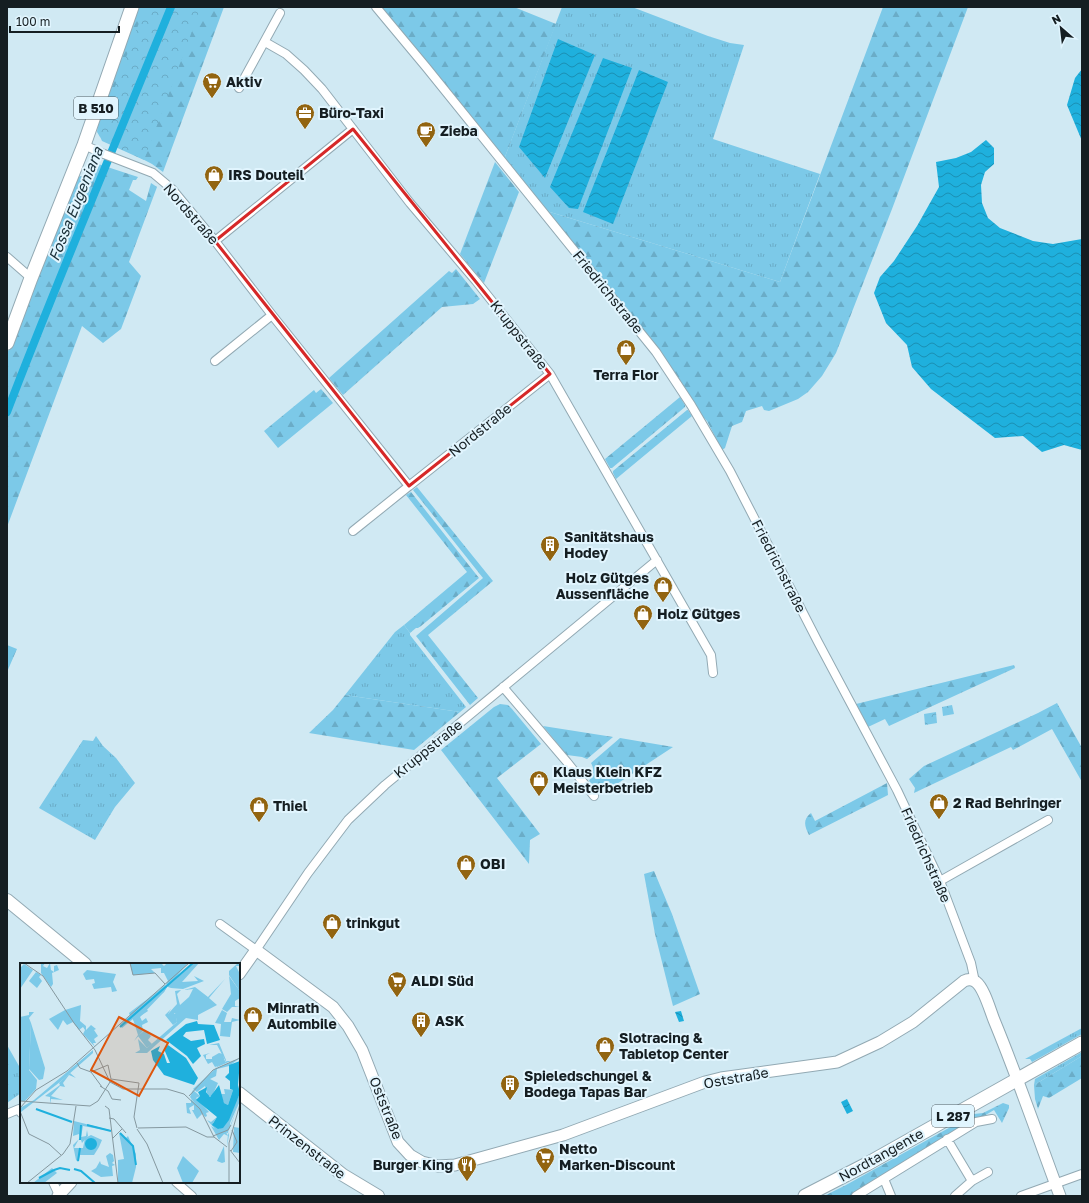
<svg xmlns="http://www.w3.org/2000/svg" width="1089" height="1203" font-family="'Golos Text',sans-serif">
	<defs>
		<pattern id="grass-tufts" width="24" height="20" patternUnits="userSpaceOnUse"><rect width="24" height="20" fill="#7cc9e8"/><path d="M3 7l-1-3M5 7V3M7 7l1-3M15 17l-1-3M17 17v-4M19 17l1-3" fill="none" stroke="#6aacc7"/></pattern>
		<pattern id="forest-firs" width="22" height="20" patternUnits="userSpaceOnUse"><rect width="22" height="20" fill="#7cc9e8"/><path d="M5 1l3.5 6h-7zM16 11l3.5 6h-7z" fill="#6aacc7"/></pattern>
		<pattern id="park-crowns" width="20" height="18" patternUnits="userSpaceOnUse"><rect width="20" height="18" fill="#7cc9e8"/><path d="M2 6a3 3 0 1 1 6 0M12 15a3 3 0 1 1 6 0" fill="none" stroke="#6aacc7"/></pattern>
		<pattern id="water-waves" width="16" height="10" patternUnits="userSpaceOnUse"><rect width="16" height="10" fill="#1fb0dd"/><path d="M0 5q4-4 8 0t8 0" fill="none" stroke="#1a8fb3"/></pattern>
	</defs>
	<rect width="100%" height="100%" fill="#d0e9f3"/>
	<path fill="url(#grass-tufts)" d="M562,7H632L708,36L730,43L744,45L713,139L820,174L780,282L540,209L503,162Z
		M404,625L410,633V635L466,707L460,712L345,695L395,632Z
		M96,736L103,746L116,758L135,783L115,807L95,840L39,808L83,740L93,741Z
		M1082,1028V1034L1032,1062L1030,1059H1025Z
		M7,1045L19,1066L21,1065V1093L7,1103Z
		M1082,1052V1056L1034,1085L1035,1079Z"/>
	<path fill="url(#forest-firs)" d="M137,7H224L163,172L152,164L100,137L97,132L98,123Z
		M376,7H514L556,24L503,162Z
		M883,7H968L892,209L836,353L822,376L808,392L798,399L769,411L764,410L762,406L746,411L742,422L732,426L725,448L722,450L707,421L691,405L656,352L540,209L780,282Z
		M92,162L138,177L136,180H133L129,190L146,201L151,183L157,187L129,262L141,276L121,329L103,343L82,326L7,527V354L34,281L77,177L83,176Z
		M495,162L519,192L484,283L460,254Z
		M456,269L480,299L473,304L442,307L343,395L329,378L449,271L452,273Z
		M321,389L333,403L278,448L264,431L314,390L316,393Z
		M680,397L685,405V407L612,468H610L605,459Z
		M687,410H688L692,416L616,479L613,473V471Z
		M417,487L493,581L428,635L478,698L470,705L416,636L483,578L413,490Z
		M411,492L479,578L421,626L418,628H416L410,633L404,625L467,572L406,495Z
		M7,645L17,649L7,672Z
		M1014,665L1015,668L889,726L885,719L868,727L856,704Z
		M345,695L460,712L414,750L309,733L333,710Z
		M1057,703L1082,748V782L1052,729L1013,750L1011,747L914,793L915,788L909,779L924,766L1038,713Z
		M500,704L508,705L512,709L541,744L497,778L540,834L530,840L529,864L441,750L494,707Z
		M543,726L613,737L587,759L582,757L567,755Z
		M620,738L673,747L600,795L589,781C593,775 595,770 591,763Z
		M887,783L888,795L809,835C805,827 802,820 811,813L815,821Z
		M654,871L672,914L700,994L673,1006L655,934L644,874Z
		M1082,1056V1078L1049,1098L1043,1096L1038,1109L1035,1099L1034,1085Z
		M1003,1103L1009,1105V1108L1002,1123L994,1110L979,1119L973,1121L852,1196H824L846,1185L974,1114L983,1113Z"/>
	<path fill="url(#park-crowns)" d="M145,7H201L144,160L102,141L98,132Z
		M952,705L954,714L943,716L942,707Z
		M936,712L937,723L925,725L924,714Z"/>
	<path fill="url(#water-waves)" d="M558,39L595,55L545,178L519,147Z
		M603,58L632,68L578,209L569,208L550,187Z
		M1082,69V141L1067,105L1075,78Z
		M639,70L668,82L613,224L583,212Z
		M986,140L994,148V164L985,172L981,185L982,203L988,218L1000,228L1033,241L1053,244L1082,239V450L1064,445L1042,452L1023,436L995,438L931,389L912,367L907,345L886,323L874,293L880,277L894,261L917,226L939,187L936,162L956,158L971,152Z
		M681,1011L684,1021L679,1022L675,1012Z
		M847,1099L853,1111L847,1114L841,1102Z"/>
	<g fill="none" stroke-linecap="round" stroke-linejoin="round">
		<path stroke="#1fb0dd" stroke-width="8" d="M7,412C59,276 116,142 171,7"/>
		<defs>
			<path id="minor" d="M376,7L426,67L656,352L691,405L730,471L818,642L897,790L940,881L971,963L975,982
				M265,42L286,54L304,70L322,89L410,203L476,281L550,374L711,655L713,673
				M239,88L280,13
				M84,145L104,154L153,173L172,189L215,241L272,315L409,486L550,374
				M215,241L353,129
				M7,257L31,278
				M215,361L272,315
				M353,531L409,486
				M503,687L567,762L594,796
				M940,881L1048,820
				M220,924L256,950L308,873L348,820L385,785L657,560
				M7,1114L19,1109L21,1113
				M947,1139L972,1181
				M884,1179L891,1196
				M53,1182L59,1195
				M176,1182L192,1196
				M856,1196L976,1122L992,1119
				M955,1196L972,1181L988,1172
				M1021,1196L1082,1174"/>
			<path id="tertiary" d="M239,974L256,950L333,1007L348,1026L362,1050L398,1142L410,1155L422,1162L438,1166L455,1165L563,1135L705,1082L721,1078L837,1062L880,1042L913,1022L964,981C968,979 972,979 976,982C984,988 990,1010 994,1020C1018,1078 1038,1137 1060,1196
				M58,1196L71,1182"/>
			<path id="secondary" d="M7,900L85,964
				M239,1093L343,1175L378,1196"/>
			<path id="primary" d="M7,343L31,278L84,145L132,7
				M805,1196L867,1164L1082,1043"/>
		</defs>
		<use href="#minor" stroke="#92a9b3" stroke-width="10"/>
		<use href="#tertiary" stroke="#92a9b3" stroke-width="13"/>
		<use href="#secondary" stroke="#92a9b3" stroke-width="14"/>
		<use href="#primary" stroke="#92a9b3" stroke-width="15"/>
		<use href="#minor" stroke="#fff" stroke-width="8"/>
		<use href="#tertiary" stroke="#fff" stroke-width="11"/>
		<use href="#secondary" stroke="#fff" stroke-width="12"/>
		<use href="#primary" stroke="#fff" stroke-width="13"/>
	</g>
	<path fill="none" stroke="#d62828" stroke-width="3" stroke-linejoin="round" d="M353,129L550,374L409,486L215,241Z"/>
	<defs>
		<symbol id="supermarket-pin" viewBox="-11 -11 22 30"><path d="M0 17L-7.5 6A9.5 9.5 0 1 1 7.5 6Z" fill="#926410" stroke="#e1f5fe"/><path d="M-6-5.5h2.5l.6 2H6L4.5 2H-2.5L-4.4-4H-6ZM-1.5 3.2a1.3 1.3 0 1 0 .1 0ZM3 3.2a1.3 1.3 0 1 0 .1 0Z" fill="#fff"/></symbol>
		<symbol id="office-pin" viewBox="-11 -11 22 30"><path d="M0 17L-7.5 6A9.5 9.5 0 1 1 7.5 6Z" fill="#926410" stroke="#e1f5fe"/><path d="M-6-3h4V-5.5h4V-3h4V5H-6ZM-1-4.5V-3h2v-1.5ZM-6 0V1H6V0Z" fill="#fff"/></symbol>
		<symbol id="cafe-pin" viewBox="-11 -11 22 30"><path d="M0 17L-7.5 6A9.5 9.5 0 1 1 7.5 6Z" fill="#926410" stroke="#e1f5fe"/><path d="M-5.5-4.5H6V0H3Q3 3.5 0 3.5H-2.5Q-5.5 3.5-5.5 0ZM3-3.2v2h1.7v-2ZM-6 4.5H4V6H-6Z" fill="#fff"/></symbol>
		<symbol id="shop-pin" viewBox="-11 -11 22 30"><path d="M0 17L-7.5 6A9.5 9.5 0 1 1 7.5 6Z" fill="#926410" stroke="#e1f5fe"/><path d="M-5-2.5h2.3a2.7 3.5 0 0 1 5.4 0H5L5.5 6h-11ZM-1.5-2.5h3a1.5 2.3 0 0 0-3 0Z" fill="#fff"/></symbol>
		<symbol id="building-pin" viewBox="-11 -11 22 30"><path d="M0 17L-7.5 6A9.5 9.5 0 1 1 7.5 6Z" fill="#926410" stroke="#e1f5fe"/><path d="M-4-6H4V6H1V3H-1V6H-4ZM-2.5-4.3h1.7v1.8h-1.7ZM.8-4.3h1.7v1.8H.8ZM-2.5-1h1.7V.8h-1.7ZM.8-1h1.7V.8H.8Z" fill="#fff"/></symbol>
		<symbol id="restaurant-pin" viewBox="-11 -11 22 30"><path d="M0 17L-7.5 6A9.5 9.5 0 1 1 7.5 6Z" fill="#926410" stroke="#e1f5fe"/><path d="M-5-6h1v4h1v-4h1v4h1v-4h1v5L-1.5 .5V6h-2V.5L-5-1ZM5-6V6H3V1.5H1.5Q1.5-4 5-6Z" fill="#fff"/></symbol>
	</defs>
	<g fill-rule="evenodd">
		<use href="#supermarket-pin" x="201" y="71" width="22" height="30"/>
		<use href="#office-pin" x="294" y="102" width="22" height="30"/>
		<use href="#cafe-pin" x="415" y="120" width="22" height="30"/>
		<use href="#shop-pin" x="203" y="164" width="22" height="30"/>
		<use href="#shop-pin" x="615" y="338" width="22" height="30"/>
		<use href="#building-pin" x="539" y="534" width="22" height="30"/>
		<use href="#shop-pin" x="652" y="575" width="22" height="30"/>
		<use href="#shop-pin" x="632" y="603" width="22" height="30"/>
		<use href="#shop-pin" x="528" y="769" width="22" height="30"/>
		<use href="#shop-pin" x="928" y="792" width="22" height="30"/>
		<use href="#shop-pin" x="248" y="795" width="22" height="30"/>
		<use href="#shop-pin" x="455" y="853" width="22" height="30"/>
		<use href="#shop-pin" x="321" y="912" width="22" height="30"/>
		<use href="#supermarket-pin" x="386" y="970" width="22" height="30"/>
		<use href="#shop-pin" x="242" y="1005" width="22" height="30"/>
		<use href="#building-pin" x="410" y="1010" width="22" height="30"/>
		<use href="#shop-pin" x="594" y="1035" width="22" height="30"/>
		<use href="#building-pin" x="499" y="1073" width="22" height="30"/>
		<use href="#supermarket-pin" x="534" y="1146" width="22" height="30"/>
		<use href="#restaurant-pin" x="456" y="1154" width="22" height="30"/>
	</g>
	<g text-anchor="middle" stroke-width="4" stroke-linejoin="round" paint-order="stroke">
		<g fill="#e1f5fe" stroke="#525e64" stroke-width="1">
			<rect x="74" y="97" width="44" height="22" rx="3"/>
			<rect x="932" y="1105" width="42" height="22" rx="3"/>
		</g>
		<g font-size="13" font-weight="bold" fill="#151e22">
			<text x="96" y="113">B 510</text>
			<text x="953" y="1121">L 287</text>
		</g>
		<g font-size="14" font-weight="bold" fill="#151e22" stroke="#e1f5fe" text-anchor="start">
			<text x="226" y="87">Aktiv</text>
			<text x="319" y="118">Büro-Taxi</text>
			<text x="440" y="136">Zieba</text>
			<text x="228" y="180">IRS Douteil</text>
			<text x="626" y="380" text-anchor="middle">Terra Flor</text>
			<text x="564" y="542">Sanitätshaus<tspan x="564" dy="16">Hodey</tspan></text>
			<text x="649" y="583" text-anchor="end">Holz Gütges<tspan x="649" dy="16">Aussenfläche</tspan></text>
			<text x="657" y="619">Holz Gütges</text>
			<text x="553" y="777">Klaus Klein KFZ<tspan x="553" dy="16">Meisterbetrieb</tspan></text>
			<text x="953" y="808">2 Rad Behringer</text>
			<text x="273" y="811">Thiel</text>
			<text x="480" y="869">OBI</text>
			<text x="346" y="928">trinkgut</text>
			<text x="411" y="986">ALDI Süd</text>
			<text x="267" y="1013">Minrath<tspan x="267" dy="16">Autombile</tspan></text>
			<text x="435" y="1026">ASK</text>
			<text x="619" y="1043">Slotracing &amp;<tspan x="619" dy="16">Tabletop Center</tspan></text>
			<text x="524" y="1081">Spieledschungel &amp;<tspan x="524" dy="16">Bodega Tapas Bar</tspan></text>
			<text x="559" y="1154">Netto<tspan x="559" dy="16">Marken-Discount</tspan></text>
			<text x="453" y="1170" text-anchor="end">Burger King</text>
		</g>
		<g font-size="14" fill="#151e22" stroke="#e1f5fe">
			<text transform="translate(191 214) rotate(49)" y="5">Nordstraße</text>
			<text transform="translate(608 292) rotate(51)" y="5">Friedrichstraße</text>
			<text transform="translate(519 335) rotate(52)" y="5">Kruppstraße</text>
			<text transform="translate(480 430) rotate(-39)" y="5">Nordstraße</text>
			<text transform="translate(779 566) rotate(63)" y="5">Friedrichstraße</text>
			<text transform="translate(428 749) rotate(-39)" y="5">Kruppstraße</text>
			<text transform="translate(926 855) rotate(66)" y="5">Friedrichstraße</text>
			<text transform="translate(736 1078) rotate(-10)" y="5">Oststraße</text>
			<text transform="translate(386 1108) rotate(68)" y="5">Oststraße</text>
			<text transform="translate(307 1147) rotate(38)" y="5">Prinzenstraße</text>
			<text transform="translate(881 1155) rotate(-29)" y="5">Nordtangente</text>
		</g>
		<g font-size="15" font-style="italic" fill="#192f38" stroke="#e1f5fe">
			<text transform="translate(76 204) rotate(-68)" y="5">Fossa Eugeniana</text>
		</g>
	</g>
	<g transform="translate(20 963)">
		<rect width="220" height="220" fill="#d0e9f3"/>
		<path d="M21,0H25L23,3L27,5L30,0L31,7L34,9V3L37,2L39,7L32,10L33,21L31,24L21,10ZM110,0H141V5L131,6L135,10L113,12ZM0,1L1,4L4,1L13,7L0,26ZM67,7L96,11L93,19L97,28L92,29L91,24L74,26L72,21L75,20L74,16L66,17L63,11ZM16,9L21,12L19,14L22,18L17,25L9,18ZM209,13L219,27L220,35L215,38V43L220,44H212L207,49L202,46L211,31ZM61,42L60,58L66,63V67L71,62L76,66L74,67L78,73L74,76L76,80H73L75,84L63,71L65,67L63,64L59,67L53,59L47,62L43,57L38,67L29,56L45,47ZM151,46L148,51H156L157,59L153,62L145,52ZM202,47L207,50L204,59H211L212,55L220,57L212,59L210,74L200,73L201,61L195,60ZM9,49H14L9,55L11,60L9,107L17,117L16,126L5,138H0V54L9,52ZM125,67L131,73L128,77L132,81L127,85L118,73ZM190,90L186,92V96H192V94L199,90L203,91L205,100L195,104L192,99L188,101L183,92ZM50,110L56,115L49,112L43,120L45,124L40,123L31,133L43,137L31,136L30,141V134L25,133L40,122L39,120ZM220,130V138L206,169L208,173L204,171L199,177L191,163L199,168L209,161L210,151ZM171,136L183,150L177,156L172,147H174V142L169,145L171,151L167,150L166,140H171ZM54,158L90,167V168L63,163L61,174L66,173L67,167L68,173L62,180L59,171L53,173ZM214,164L220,165V190L213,189ZM204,183L205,199L202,200L197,198ZM32,205L37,210L24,220H13Z" fill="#7cc9e8"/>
		<path d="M141,0L144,3L147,0H168L148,23L174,0H179L162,19L178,18L174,13L184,18L163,26L151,25L148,24L146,21L148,18L144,10H141ZM218,0H220L219,3H216L219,9L220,33L219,27L209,12V8ZM205,16L189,35L197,42L178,52V57L166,55L127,90H115L120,87L118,76L127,85L157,59L155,50L151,54L148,51L157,41L155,28L161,27L157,31L160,42L169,34L173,26L164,27L175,24L188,34ZM146,22L147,24L144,29L120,54L122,58L126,55L128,59L122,62L123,68L114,78L118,72L113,56L102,65L100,62L110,53L109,50ZM11,60L25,105L23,116L19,117L9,106ZM199,80L206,97L205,99L207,98L205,91L207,98H211L195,105L205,97L197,82H189ZM73,87V90L40,119L1,149L0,145L14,137ZM220,95L209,103L197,106L196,113L190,116L198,120L192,133H188L185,123L177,129L173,126L195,106ZM204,126L213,127L208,142L204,140L200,131H205ZM217,146L211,162L208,169L209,172L207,184L208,170L197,168L187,157L191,159L197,154L193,160L199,166L210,154V163ZM90,190L93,192L94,198L92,200L95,202L92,203L93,213L81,214L71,208L76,205L80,198L81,201L89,204L86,193Z" fill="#7cc9e8"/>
		<path d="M145,22L147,24L144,29L133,37L126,45L128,48L119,54L121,57L115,60L112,55L102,64L100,62ZM99,170L106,175L108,173L116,191V204L112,220H98V197L104,196ZM71,172L82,177L79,184L74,192H60L58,199L56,197L53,182L59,176L54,185H63L65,175Z" fill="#7cc9e8"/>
		<path d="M173,127L180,133L176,135L189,149L186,150L187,153L185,154L170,134ZM163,193L179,208L172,220H163L157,205Z" fill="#7cc9e8"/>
		<path d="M177,58L178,61L194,62L200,77L187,81L184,67L166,69L163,73L171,78L184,76L185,81L177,85L181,93L173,101L167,93L146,77L166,61ZM148,82L166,95L178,115L174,122L144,112L133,97L131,88L140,83L138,88L144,91L147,100H150L144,86ZM220,98L218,122L220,130L209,157L203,165L198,166L192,162L197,154L176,137L180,133L178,129L187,124L186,129L190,134L199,122L204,140L208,142L213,127L210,126V118L205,114L209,110V102ZM65 181a6 6 0 1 1 12 0a6 6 0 1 1-12 0Z" fill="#1fb0dd"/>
		<path fill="none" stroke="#1fb0dd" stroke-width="2" d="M100,64L173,0M16,146L52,159M67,162L91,168M100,170L113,183L116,202M60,177L61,162M58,198L60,185M54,206L61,208L75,220M34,207L40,205L50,207M19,215L34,207"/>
		<path fill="none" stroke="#85989f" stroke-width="1" d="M4,0L23,13L54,60L75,87L90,119L103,126H147L164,131L180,146L194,174L207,184M110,0L113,12L135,10L145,21M57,100L60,105L71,109M71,109L88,102L91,116L119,120L114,154L117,165M71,109L82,124M80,123L88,128L92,136L101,137M169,133L193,107L220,95M0,138L70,143L78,138L90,119M85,143L89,146L98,220M0,145L16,127L47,108L169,0M0,148L9,171L29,181L41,192M89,155L94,156L106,170M118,165L166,164L187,174H194M117,166L127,181L143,220M193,173L208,167L211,162M93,175L102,166M210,187L220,200M211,188L217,179L212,167M7,220L43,191L50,181L56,143M209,220V180L220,141"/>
		<path fill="#dd560d" fill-opacity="0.15" stroke="#dd560d" stroke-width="2" d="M99,54L148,80L119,133L71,107Z"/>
		<rect width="220" height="220" fill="none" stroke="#151e22" stroke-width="2"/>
	</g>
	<rect width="1089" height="1203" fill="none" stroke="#151e22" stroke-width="16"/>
	<g transform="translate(1061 28) rotate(332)" stroke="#e1f5fe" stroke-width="3" paint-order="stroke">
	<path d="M0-3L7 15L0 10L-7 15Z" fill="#151e22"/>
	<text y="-6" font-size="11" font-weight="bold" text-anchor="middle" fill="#151e22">N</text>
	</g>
	<path d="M10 26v6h109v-6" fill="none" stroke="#151e22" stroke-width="2"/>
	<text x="16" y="26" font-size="12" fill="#151e22" stroke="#e1f5fe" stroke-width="3" paint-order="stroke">100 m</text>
</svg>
